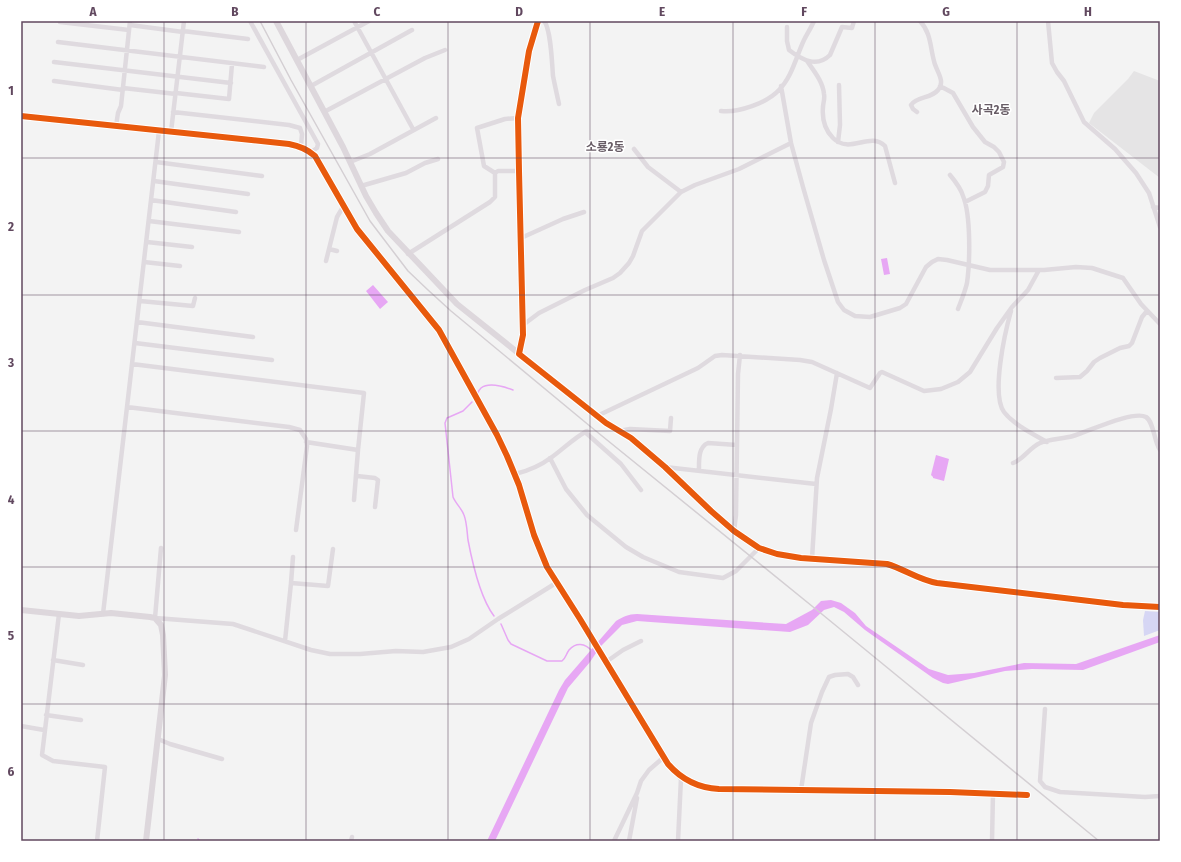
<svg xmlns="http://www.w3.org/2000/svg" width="1181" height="862" font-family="'Fira Sans Condensed','Noto Sans KR',sans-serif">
	<rect width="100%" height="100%" fill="#f3f3f3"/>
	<path fill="#e5e4e5" d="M1134,71L1160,81V178L1089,123L1094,113L1128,79Z"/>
	<path fill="#d6d6f4" d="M1145,611L1160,612V630L1144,636L1143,620Z"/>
	<path fill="#e7a7f4" d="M887,258L890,274L884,275L881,259Z
		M373,285L388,302L380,309L366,291Z
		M936,455L949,459L944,481L933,478V477L931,475Z
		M831,600L841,603L855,613L866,626L929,669L948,675L974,673L1024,663L1076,664L1160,635V642L1083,670L1032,669L1005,671L948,684L943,683L933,678L865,630L844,612L834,607L824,610L808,625L790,632L637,621L622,625L600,647L590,662L568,688L495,841H487L559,690L565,680L616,621C623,617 628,614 637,614L786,624L812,610L821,601Z"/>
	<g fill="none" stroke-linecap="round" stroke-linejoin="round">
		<path stroke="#e7a7f4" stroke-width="1.5" d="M477,394C478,392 479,390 481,388C489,382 505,387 513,390
			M472,402L463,411L447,418L445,423L453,497C456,504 462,509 464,515C467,523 467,532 468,540C472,561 481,599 494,616
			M501,624L508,640L511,644L547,661H562C566,658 566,654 569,650C576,642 585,643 592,651
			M198,839L200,841"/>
		<path stroke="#dfdadf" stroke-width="4.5" d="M250,21L318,144L317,148L311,152
			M354,21L413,129
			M544,21C551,29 552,64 553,76C555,86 557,95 559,104
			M1048,21L1052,63L1057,72L1064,81L1084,122L1115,149L1136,173L1149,193L1160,227
			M60,22L129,30
			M130,25L183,32
			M787,27V41L789,50C802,60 817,68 830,55L842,27L852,28L854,21
			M183,31L248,39
			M58,42L264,67
			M297,60L369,21
			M807,61C814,71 823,82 824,94C825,99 823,103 823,107C822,118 825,130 833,138C850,155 870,131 885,146L895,183
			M54,62L231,83
			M54,81L123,90
			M311,86L412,30
			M781,86L791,143L803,187L824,260L838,302L844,310L855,316L870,317L900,308L906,304L926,267L932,262L938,259L947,260L990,270H1044L1076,267L1092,268L1123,278L1141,304L1160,324
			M940,86L953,93L973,127L985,142L994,147L999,152L1004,162L1003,167L989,175L988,186L985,192L965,202
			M123,88L176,94
			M176,93L229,99L232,64
			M721,111C738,113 767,103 779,90C792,77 796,57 804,40C807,34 811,28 814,21
			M173,112L289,125L300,128L302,134L301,146
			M324,112L425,58L445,50
			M917,112L913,109L911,105C917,96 931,99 938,90C946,81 936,71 934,61C930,46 931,33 920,21
			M116,126L118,113L121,106L130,21
			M171,132L184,21
			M838,142L840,125L839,85
			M634,149L648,167L681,192
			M156,162L262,176
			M350,162L370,154L436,118
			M495,173L484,166L477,128L505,119L518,118
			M950,175C955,181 961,189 963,196C971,215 970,262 967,283C965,292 961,301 958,309
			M154,181L248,194
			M361,186L406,173L425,163L438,159
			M151,200L236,212
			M1153,207L1160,208
			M149,221L239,232
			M521,238L563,219L584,212
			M147,242L192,247
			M329,249L337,251
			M408,254L490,202L495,197V173L498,171H519
			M326,261L337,217L343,207
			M144,262L180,266
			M140,301L193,306L195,298
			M1011,311C1005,332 991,394 1004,412C1014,425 1033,434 1047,442
			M137,322L253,337
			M523,325L539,313L585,290L613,278L620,273L629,263L633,256L642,231L681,192L695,185L739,169L791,143
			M135,343L272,360
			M519,354L523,335L519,171L518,118L529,51L538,21
			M132,364L364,393L358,450
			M1056,378L1080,377L1087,371L1094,362L1100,358L1120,348L1129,346L1132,343L1142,317L1147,311
			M127,407L289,427L300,430L306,439L307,446L296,530
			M597,416L698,368L715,356L722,355L800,360L812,362L870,388L880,373L882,372L924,391L941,389L958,382L970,372L997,328L1012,307L1028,290L1039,270
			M619,431L630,429L670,431L671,418
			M585,432L621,464L641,490
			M306,442L358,450L354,500
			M550,458L566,489L587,515L626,547L643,557L679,572L723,578L736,571L759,548
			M1013,463C1024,459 1029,448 1040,443C1048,439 1063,439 1073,436C1087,432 1133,410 1146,417C1154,422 1154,442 1160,450
			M665,467L816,484
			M699,470C699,461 698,447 708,443L737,445
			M515,474C528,471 540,466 552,457C563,449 574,438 587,431
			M357,476L375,478L378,480L375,507
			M734,531L736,515L738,374L740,355
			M161,548L155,618L233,624L311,650L330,654H360L396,651L423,652L451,647L469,639L498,619L556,583
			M812,559L817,478L831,409L837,373
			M291,583L293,557
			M59,614L42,755L53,761L105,767L97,841
			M103,614L159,131
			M285,641L291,583L328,586L333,549
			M53,660L83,665
			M606,662L623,650L641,641
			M1045,709L1040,781L1045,787L1060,792L1145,797L1160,796
			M46,715L81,720
			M21,726L44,730
			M158,739L170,744L222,759
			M801,790L811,723L822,692L829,677L835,675L848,674L853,677L858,685
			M351,841L352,837
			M614,841L637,793L641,781L649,770L664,757
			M629,841L637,798
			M678,841L681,778L708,788L719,789L950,792L1027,795
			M992,841L993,793"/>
		<path stroke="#ddd7dc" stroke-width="6" d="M276,21L343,147L366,196L376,213L388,231L457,304L597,416L631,438L665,467L711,511L734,531L759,548L777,554L801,558L887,564C904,569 919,580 937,583L1123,605L1160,607
			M21,116L289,144C300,146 307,149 315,156L357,229L439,330L497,435L507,456L519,485L534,535L547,567L580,619L668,764L681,778
			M21,610L79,616L111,613L150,617L155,618L161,625L163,635L165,675L146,841"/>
		<path stroke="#d4cfd3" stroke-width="1.5" d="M260,21L291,80L370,221L408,271L428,290L451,311L591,427L823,615L1099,841"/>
		<defs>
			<path id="cycleway" d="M538,21L529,51L518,118L519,171L523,335L519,354L606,423L631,438L665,467L711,511L734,531L759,548L777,554L801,558L887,564C904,569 919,580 937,583L1123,605L1160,607
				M21,116L289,144C300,146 307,149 315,156L357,229L439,330L497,435L507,456L519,485L534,535L547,567L580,619L668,764C682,780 698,788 719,789L950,792L1027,795"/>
		</defs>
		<use href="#cycleway" stroke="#fff" stroke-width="8"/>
		<use href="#cycleway" stroke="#e8590c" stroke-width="6"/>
	</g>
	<path fill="none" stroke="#61485f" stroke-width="1" stroke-opacity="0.55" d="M164,21V841M306,21V841M448,21V841M590,21V841M733,21V841M875,21V841M1017,21V841M21,158H1160M21,295H1160M21,431H1160M21,567H1160M21,704H1160"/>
	<g text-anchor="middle" stroke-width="3" stroke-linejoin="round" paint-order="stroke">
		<g font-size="12" font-weight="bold" fill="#685d66" stroke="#fff">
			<text x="991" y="114">사곡2동</text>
			<text x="605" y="151">소룡2동</text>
		</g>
	</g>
	<rect width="1181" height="862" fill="none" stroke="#ffffff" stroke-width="44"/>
	<rect x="22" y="22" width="1137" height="818" fill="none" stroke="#61485f" stroke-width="1.5"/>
	<g font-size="13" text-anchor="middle" font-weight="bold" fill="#61485f">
		<text x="93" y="16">A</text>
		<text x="235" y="16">B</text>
		<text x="377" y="16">C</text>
		<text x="519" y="16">D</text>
		<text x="662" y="16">E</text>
		<text x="804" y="16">F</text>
		<text x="946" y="16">G</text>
		<text x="1088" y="16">H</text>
		<text x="11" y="95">1</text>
		<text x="11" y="231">2</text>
		<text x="11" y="367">3</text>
		<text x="11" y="504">4</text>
		<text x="11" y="640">5</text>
		<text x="11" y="776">6</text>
	</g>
</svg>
